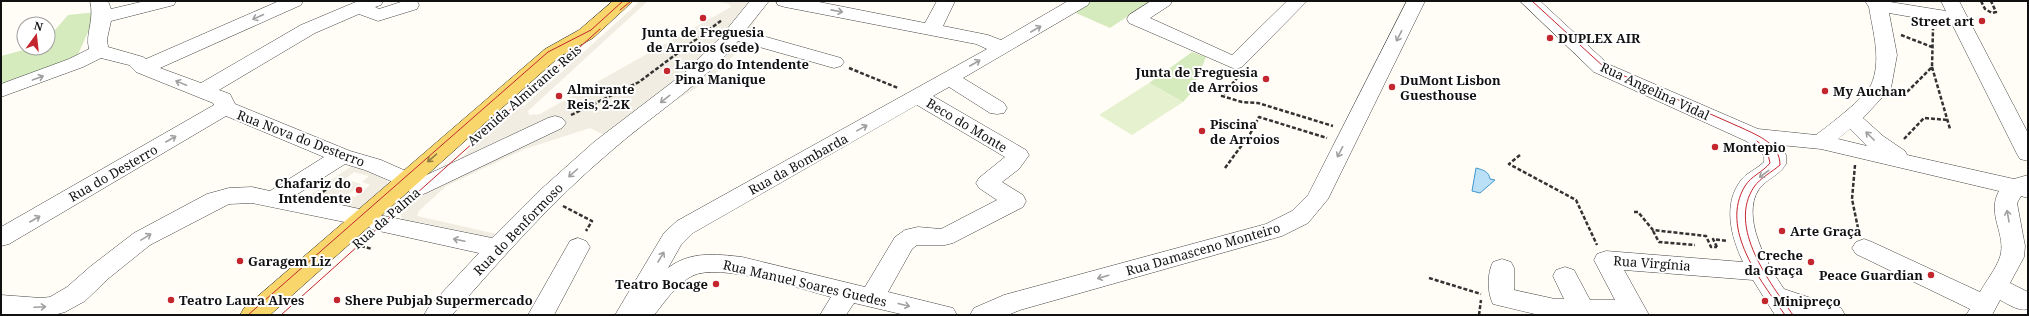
<svg xmlns="http://www.w3.org/2000/svg" width="2029" height="316" font-family="'Noto Serif',serif">
	<rect width="100%" height="100%" fill="#fffdf5"/>
	<path fill="#d5ebbd" d="M1085,1H1151L1110,28L1076,13V9Z
		M97,12L76,59L1,85V56L31,48H48V38L68,15Z
		M1192,52L1206,57L1192,92L1183,102L1149,83Z"/>
	<path fill="#e6f2cf" d="M1149,83L1183,102L1132,135L1099,115Z"/>
	<path fill="#f1ede2" fill-rule="evenodd" d="M635,1H648L528,111L529,115L540,114L731,7L729,4L712,1H741L752,3L768,1L733,56L706,82L673,102L494,237L473,238L476,234L419,222L415,226L402,221L401,214L407,206L519,106H524L638,3ZM590,128L608,137L497,234L417,216L419,211L446,186L525,149Z
		M356,163L363,165V169L386,180L390,184L361,209L305,198ZM354,172L369,176L362,182L370,185L355,197L348,195L361,184L345,179Z"/>
	<path fill="#b9e0f7" stroke="#3f96cf" d="M1476,168C1484,170 1489,172 1490,179L1495,180L1480,193L1472,191Z"/>
	<g fill="none" stroke-linecap="round" stroke-linejoin="round">
		<defs>
			<path id="minor" d="M90,1H108L111,9L145,1H176L174,5L111,21L107,39L108,47L143,57L146,59L279,1H303L301,5L160,68L201,83L301,25L358,1H383L381,5L375,7L379,9L404,1H417L419,5L417,9L378,21L359,14L315,33L219,90L230,94L235,104L350,151L381,160L415,175L418,179L548,118L555,116L562,118L566,123L562,128L426,193L418,196L410,193L407,188L365,170L345,164L296,195L364,210L372,212L375,216L379,215L492,238L538,192L594,142L683,74L719,39L750,1H769L745,31L841,58L844,62L841,66L834,68L738,41C702,85 652,115 610,152C552,201 502,258 452,315H424L428,308L479,253L379,231L371,229L368,225L364,226L252,203L229,204L150,245L109,278L85,301L65,312L54,315H1V295L41,298L50,297L67,287L91,266L134,233L207,194L229,188L252,187L270,191L324,157L226,116L9,244L1,246V227L214,105L213,103L136,72L129,65L101,58L83,67L1,97V84L69,59L89,49C85,33 95,20 90,1Z
				M776,1H814L925,23L937,1H955L943,26L988,35L1001,40L1068,1H1090L1088,5L963,78L1004,103L1007,108L1004,113L997,114L990,113L949,87L933,96L1026,150L1029,155L1019,169L1002,182L1023,195L1026,201L1023,207L953,243L945,245H917L912,249L888,292L953,308L957,315H905L854,303L846,315H820L831,297C801,289 718,262 692,276C676,284 665,302 654,315H615L664,233L677,221L987,49L976,44L785,7L778,5ZM917,105L1005,157L979,178L976,183L979,188L997,200L941,229L918,227L905,230L895,237L865,287L742,257C716,254 690,251 668,268L681,245L693,233Z
				M1151,1H1172L1170,5L1150,18L1232,55L1287,1H1307L1242,67L1235,69L1129,23L1127,19L1129,15Z
				M1407,1H1425L1328,199L1308,223L1282,236L1020,310L1008,315H970L974,308L1004,295L1266,224L1292,211L1308,195Z
				M1520,1H1540L1608,64L1758,129L1816,135C1828,126 1866,97 1871,85C1882,61 1873,32 1869,7L1865,1H1884L1946,11L1941,1H1959L2028,133V161L2020,159L2017,154L1952,24L1889,13L1897,55L1891,88L1863,118L1883,136L1905,151L1907,155L2014,179L2028,175V198L2021,196L2017,203L2025,246L2024,257L2010,283L2028,292V309C2019,312 2008,304 2000,300L1992,315H1966L1970,309L1856,254L1852,248L1856,242L1864,239L1872,242L1980,292C1986,281 1996,269 2000,257C2007,235 1986,214 1999,191L1821,149L1780,145L1786,155V164C1779,176 1766,179 1759,189C1740,217 1768,266 1784,289L1841,308L1845,315H1775L1753,280L1624,270L1649,315H1539L1493,304C1487,293 1487,273 1493,262L1502,259L1511,262L1514,268V290L1555,299H1564L1553,276L1556,270L1565,267L1574,270L1590,300H1615L1594,260L1597,254L1606,251L1743,262C1731,237 1722,203 1742,179C1748,172 1757,169 1764,162C1766,151 1754,147 1746,141L1594,72ZM1850,129L1867,146L1838,139Z
				M578,238L586,241L590,247L554,315H528L570,241Z"/>
			<path id="major" d="M613,1H633L593,38L559,57L270,315H240L244,308L545,49L579,30Z"/>
		</defs>
		<use href="#minor" stroke="#444" stroke-width="1"/>
		<use href="#major" stroke="#222" stroke-width="1"/>
		<path stroke="#333" stroke-width="2.5" stroke-dasharray="4 2" stroke-linecap="butt" d="M1981,1L1985,9L1992,13L1996,12L1991,1
			M1901,35L1932,47
			M1932,67L1950,129
			M849,68L898,88
			M1238,77L1222,96L1242,102L1258,103L1333,126
			M1897,94L1903,96L1932,67L1933,29
			M571,115L639,82L722,20
			M1904,139L1924,118L1948,120
			M1520,155L1509,164L1576,200L1597,245
			M1855,165L1852,199L1859,233
			M1225,168L1250,134L1259,117L1327,138
			M323,192L331,185
			M563,206L592,221L586,231
			M1634,212H1638L1653,230L1706,236L1711,247H1717
			M1653,231L1659,242L1695,245
			M361,246L372,249
			M1717,247L1713,239L1727,241
			M1429,278L1481,294
			M1479,315L1481,300"/>
		<use href="#minor" fill="#fff" fill-rule="evenodd"/>
		<use href="#major" fill="#f9d66b" fill-rule="evenodd"/>
		<path stroke="#c4262e" stroke-width="1" d="M1532,1L1604,67L1742,128C1759,136 1780,144 1780,165C1772,172 1760,178 1754,187C1727,227 1770,283 1793,315
			M620,10L631,1
			M1757,141L1767,150L1770,163C1763,172 1751,176 1745,186C1719,229 1761,281 1785,315
			M248,315L548,52L591,30L623,1
			M281,315L600,29"/>
	</g>
	<defs><path id="oneway-shaft" d="M-6 0H5M1.5-3L5.5 0L1.5 3" fill="none" stroke-width="1.6" stroke-linecap="round" stroke-linejoin="round"/></defs>
	<g stroke="#a0a0a0">
		<use href="#oneway-shaft" transform="translate(837 11) rotate(11)"/>
		<use href="#oneway-shaft" transform="translate(258 17) rotate(156)"/>
		<use href="#oneway-shaft" transform="translate(1036 29) rotate(-30)"/>
		<use href="#oneway-shaft" transform="translate(1399 36) rotate(117)"/>
		<use href="#oneway-shaft" transform="translate(975 63) rotate(-30)"/>
		<use href="#oneway-shaft" transform="translate(38 78) rotate(-20)"/>
		<use href="#oneway-shaft" transform="translate(181 83) rotate(-158)"/>
		<use href="#oneway-shaft" transform="translate(665 99) rotate(142)"/>
		<use href="#oneway-shaft" transform="translate(862 128) rotate(-29)"/>
		<use href="#oneway-shaft" transform="translate(1870 136) rotate(-135)"/>
		<use href="#oneway-shaft" transform="translate(171 139) rotate(-30)"/>
		<use href="#oneway-shaft" transform="translate(1340 152) rotate(117)"/>
		<use href="#oneway-shaft" transform="translate(573 173) rotate(138)"/>
		<use href="#oneway-shaft" transform="translate(1764 174) rotate(143)"/>
		<use href="#oneway-shaft" transform="translate(2008 216) rotate(-100)"/>
		<use href="#oneway-shaft" transform="translate(35 219) rotate(-30)"/>
		<use href="#oneway-shaft" transform="translate(146 237) rotate(-31)"/>
		<use href="#oneway-shaft" transform="translate(459 240) rotate(-168)"/>
		<use href="#oneway-shaft" transform="translate(661 257) rotate(-59)"/>
		<use href="#oneway-shaft" transform="translate(1103 277) rotate(164)"/>
		<use href="#oneway-shaft" transform="translate(904 305) rotate(14)"/>
		<use href="#oneway-shaft" transform="translate(40 307) rotate(-3)"/>
	</g>
	<use stroke="#917d42" href="#oneway-shaft" transform="translate(432 158) rotate(139)"/>
	<g fill="#c4262e" stroke="#fff" stroke-width="1.5">
		<circle cx="703" cy="18" r="4"/>
		<circle cx="1982" cy="21" r="4"/>
		<circle cx="1550" cy="38" r="4"/>
		<circle cx="667" cy="71" r="4"/>
		<circle cx="1266" cy="79" r="4"/>
		<circle cx="1392" cy="87" r="4"/>
		<circle cx="1825" cy="91" r="4"/>
		<circle cx="559" cy="96" r="4"/>
		<circle cx="1202" cy="131" r="4"/>
		<circle cx="1715" cy="147" r="4"/>
		<circle cx="359" cy="190" r="4"/>
		<circle cx="1782" cy="231" r="4"/>
		<circle cx="240" cy="261" r="4"/>
		<circle cx="1811" cy="262" r="4"/>
		<circle cx="1931" cy="275" r="4"/>
		<circle cx="716" cy="284" r="4"/>
		<circle cx="171" cy="300" r="4"/>
		<circle cx="337" cy="300" r="4"/>
		<circle cx="1765" cy="301" r="4"/>
	</g>
	<g text-anchor="middle" stroke-width="4" stroke-linejoin="round" paint-order="stroke">
		<g font-size="13" font-weight="bold" fill="#111" stroke="#fff" text-anchor="start">
			<text x="1974" y="26" text-anchor="end">Street art</text>
			<text x="703" y="37" text-anchor="middle">Junta de Freguesia<tspan x="703" dy="15">de Arroios (sede)</tspan></text>
			<text x="1558" y="43">DUPLEX AIR</text>
			<text x="675" y="69">Largo do Intendente<tspan x="675" dy="15">Pina Manique</tspan></text>
			<text x="1258" y="77" text-anchor="end">Junta de Freguesia<tspan x="1258" dy="15">de Arroios</tspan></text>
			<text x="1400" y="85">DuMont Lisbon<tspan x="1400" dy="15">Guesthouse</tspan></text>
			<text x="567" y="94">Almirante<tspan x="567" dy="15">Reis, 2-2K</tspan></text>
			<text x="1833" y="96">My Auchan</text>
			<text x="1210" y="129">Piscina<tspan x="1210" dy="15">de Arroios</tspan></text>
			<text x="1723" y="152">Montepio</text>
			<text x="351" y="188" text-anchor="end">Chafariz do<tspan x="351" dy="15">Intendente</tspan></text>
			<text x="1790" y="236">Arte Graça</text>
			<text x="1803" y="260" text-anchor="end">Creche<tspan x="1803" dy="15">da Graça</tspan></text>
			<text x="248" y="266">Garagem Liz</text>
			<text x="1923" y="280" text-anchor="end">Peace Guardian</text>
			<text x="708" y="289" text-anchor="end">Teatro Bocage</text>
			<text x="179" y="305">Teatro Laura Alves</text>
			<text x="345" y="305">Shere Pubjab Supermercado</text>
			<text x="1773" y="306">Minipreço</text>
		</g>
		<g font-size="13" fill="#111" stroke="#fff">
			<text transform="translate(1655 91) rotate(25)" y="5">Rua Angelina Vidal</text>
			<text transform="translate(524 95) rotate(-41)" y="5">Avenida Almirante Reis</text>
			<text transform="translate(967 125) rotate(31)" y="5">Beco do Monte</text>
			<text transform="translate(301 138) rotate(21)" y="5">Rua Nova do Desterro</text>
			<text transform="translate(798 164) rotate(-29)" y="5">Rua da Bombarda</text>
			<text transform="translate(113 173) rotate(-30)" y="5">Rua do Desterro</text>
			<text transform="translate(386 218) rotate(-41)" y="5">Rua da Palma</text>
			<text transform="translate(518 229) rotate(-46)" y="5">Rua do Benformoso</text>
			<text transform="translate(1203 249) rotate(-16)" y="5">Rua Damasceno Monteiro</text>
			<text transform="translate(1652 263) rotate(4)" y="5">Rua Virgínia</text>
			<text transform="translate(805 283) rotate(13)" y="5">Rua Manuel Soares Guedes</text>
		</g>
	</g>
	<rect width="2029" height="316" fill="none" stroke="#111111" stroke-width="4"/>
	<g transform="translate(36 36) rotate(15)"><circle r="19" fill="#ffffff" stroke="#a0a0a0"/>
	<path d="M0-3L7 15L0 10L-7 15Z" fill="#c4262e"/>
	<text y="-6" font-size="11" font-weight="bold" text-anchor="middle" fill="#111111">N</text>
	</g>
</svg>
